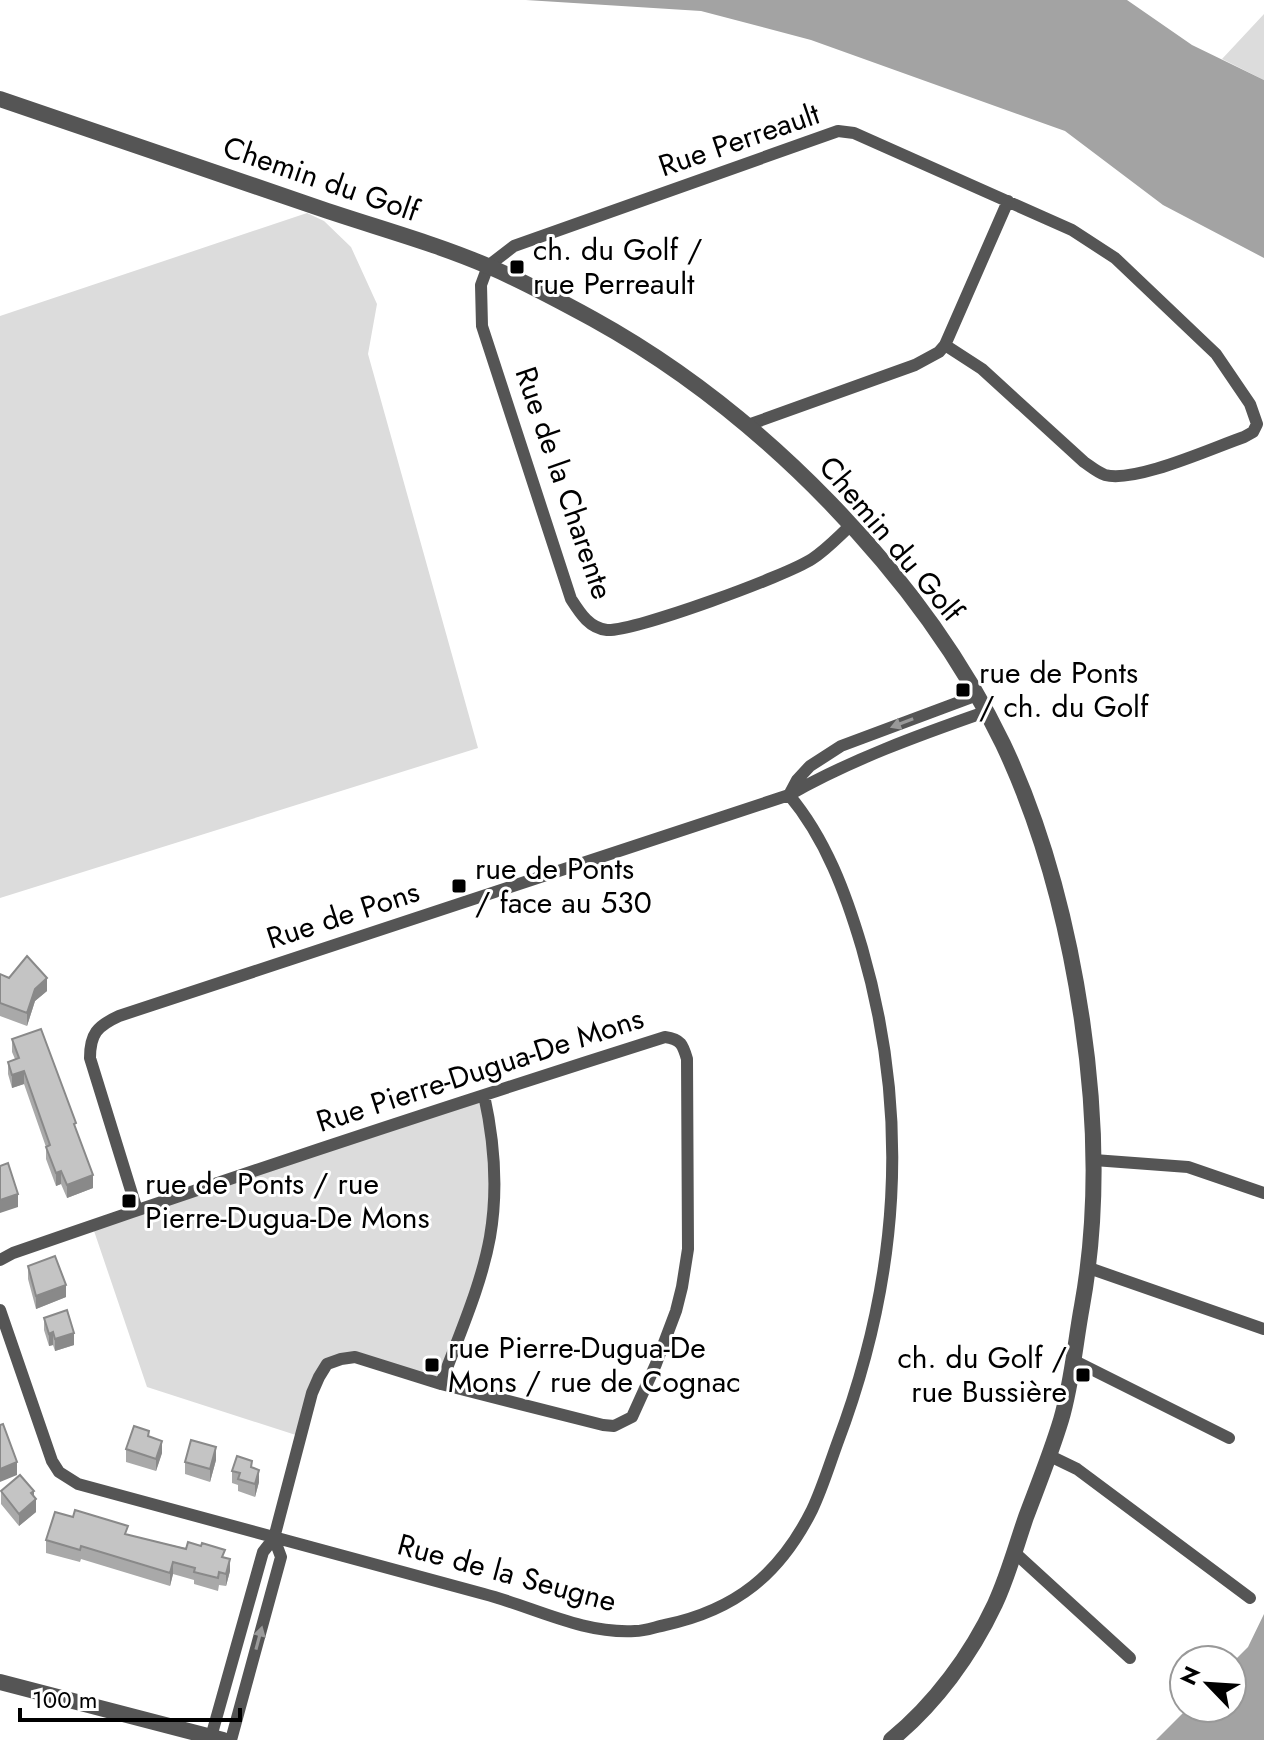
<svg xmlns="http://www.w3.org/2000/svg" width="1264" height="1740" font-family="Jost,sans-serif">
	<rect width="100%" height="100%" fill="#fff"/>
	<path fill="#dcdcdc" d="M1264,14V80L1222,59Z
		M307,213L324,221L351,247L377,304L368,354L478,748L0,898V316Z
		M484,1095L490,1124V1239L441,1384L355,1357L327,1364L302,1437L147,1387L92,1225Z"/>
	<path fill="#a3a3a3" d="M526,0H1127L1192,45L1264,80V258L1163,205L1065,131L811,40L701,11Z
		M1264,1614V1740H1156L1188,1708H1232V1663L1248,1647Z"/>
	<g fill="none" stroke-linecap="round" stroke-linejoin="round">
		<path stroke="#555" stroke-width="12" d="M748,425L915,365L939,352L945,345L1008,201
			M850,526C838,537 826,550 812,559C786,576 636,631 607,630C589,628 580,613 571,599L482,326L481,285L488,266L514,246L838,131L854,133L1072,230L1115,258L1216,354L1250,404L1257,424L1253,432L1244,437C1212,448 1136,483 1105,475C1097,472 1090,466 1084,462L982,369L945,345
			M789,795L797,780L810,766L841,746L975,696
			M1094,1160L1188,1167L1264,1193
			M137,1210L90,1058C90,1034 97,1026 119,1016L789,795C850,760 919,735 985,712
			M0,1260L13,1253C229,1178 447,1106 665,1037C681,1039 683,1045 687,1059L688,1249L682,1287L676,1311L656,1364L632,1417L614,1426L603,1425L441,1384L355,1357L341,1359L327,1364L319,1377L312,1393L274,1538L263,1552L211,1737
			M1089,1268L1264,1329
			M0,1310L52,1461L59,1472L78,1484C214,1522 349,1558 484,1594C534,1607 582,1634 635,1631C645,1631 655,1627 665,1625C736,1610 780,1574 812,1510C822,1489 829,1466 837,1444C899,1280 911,1117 862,948C846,894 826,839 789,795
			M1073,1360L1229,1438
			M441,1384C458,1337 481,1287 490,1237C498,1191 494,1140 484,1095
			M1048,1455L1077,1469L1250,1598
			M1014,1552L1130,1658
			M231,1740L281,1557L274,1538"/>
		<path stroke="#555" stroke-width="16" d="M0,99C105,135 211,171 316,207C374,227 435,243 490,267C525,282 560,301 593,319C758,410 921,574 1003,744C1044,831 1068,925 1082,1020C1096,1115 1099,1212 1082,1306C1075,1344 1072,1383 1061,1420C1051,1453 1038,1485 1026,1517C1016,1546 1008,1576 995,1604C971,1655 935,1704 891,1740
			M0,1682L223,1740"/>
	</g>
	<path fill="#a9a9a9" d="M0,974L47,991L35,1001L27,1026L0,1016Z
		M12,1039L76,1131L93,1188L67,1198L61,1184L56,1186L46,1159V1147L24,1084L12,1088L8,1074V1062L15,1059L12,1052Z
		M28,1266L66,1297L36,1309L28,1279Z
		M44,1318L74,1345L55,1351L53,1345L49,1346L44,1330Z
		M149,1437L162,1453L156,1471L126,1462V1449Z
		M216,1460L210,1482L185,1474V1462Z
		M252,1467L259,1482L255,1497L238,1491V1485L232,1483V1471Z
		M1,1491L34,1496L36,1512L19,1526L1,1504Z
		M128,1535L225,1557L230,1571L226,1586L219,1585L218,1591L194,1584V1580L173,1574L170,1586L81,1559L80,1562L46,1553V1540Z"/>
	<path fill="#898989" d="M47,978V991L35,1001L27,1026V1013L35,989Z
		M24,1071V1084L12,1088V1075Z
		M61,1171V1184L56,1186V1173Z
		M93,1175V1188L67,1198V1185Z
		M18,1194V1207L0,1213V1200Z
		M66,1285V1297L36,1309V1296Z
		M53,1332V1345L49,1346V1334Z
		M74,1333V1345L55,1351V1339Z
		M162,1441V1453L156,1471V1459Z
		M216,1447V1460L210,1482V1469Z
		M17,1462V1475L0,1482V1469Z
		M259,1470V1482L255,1497V1484Z
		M34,1491V1501L36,1499V1512L19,1526V1514L31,1493Z
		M230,1559V1571L226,1586V1574Z
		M173,1562V1574L170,1586V1573Z"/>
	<path fill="#c4c4c4" stroke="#898989" stroke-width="2" d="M27,956L47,978L35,989L27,1013L0,1003V974L9,978Z
		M41,1029L76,1123L74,1124L93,1175L67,1185L61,1171L56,1173L46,1147L50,1145L24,1071L12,1075L8,1062L19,1058L12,1039Z
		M8,1163L18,1194L0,1200V1166Z
		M55,1256L66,1285L36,1296L28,1266Z
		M67,1310L74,1333L55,1339L53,1332L49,1334L44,1318Z
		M0,1424V1425L3,1424L17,1462L0,1469Z
		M134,1426L149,1431L148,1436L162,1441L156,1459L126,1449Z
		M191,1440L216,1447L210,1469L185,1462Z
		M237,1456L252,1461L251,1467L259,1470L255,1484L238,1479L240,1473L232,1471Z
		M20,1475L34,1491L31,1493L36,1499L19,1514L1,1491Z
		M75,1510L128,1526L125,1534L186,1549L188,1542L201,1546L202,1543L225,1550L222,1557L230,1559L226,1574L219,1572L218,1578L194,1572L195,1568L173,1562L170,1573L81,1546L80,1550L46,1540L55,1512L73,1517Z"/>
	<defs><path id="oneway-solid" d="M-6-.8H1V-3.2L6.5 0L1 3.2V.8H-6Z" transform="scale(2)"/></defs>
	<g fill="#999">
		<use href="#oneway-solid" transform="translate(902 723) rotate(159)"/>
		<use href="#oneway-solid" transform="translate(259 1638) rotate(-75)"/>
	</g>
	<g fill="#000" stroke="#fff" stroke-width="3">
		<rect x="509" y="259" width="16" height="16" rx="4"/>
		<rect x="955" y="682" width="16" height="16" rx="4"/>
		<rect x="451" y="878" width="16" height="16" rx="4"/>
		<rect x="121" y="1193" width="16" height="16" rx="4"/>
		<rect x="424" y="1357" width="16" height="16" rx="4"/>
		<rect x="1075" y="1367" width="16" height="16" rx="4"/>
	</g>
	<g text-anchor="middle" stroke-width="6" stroke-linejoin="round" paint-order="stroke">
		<g font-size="30" fill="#000" stroke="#fff">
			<text transform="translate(739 140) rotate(-19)" y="10">Rue Perreault</text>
			<text transform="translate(321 179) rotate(19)" y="10">Chemin du Golf</text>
			<text transform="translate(564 483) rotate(71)" y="10">Rue de la Charente</text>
			<text transform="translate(891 539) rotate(50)" y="10">Chemin du Golf</text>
			<text transform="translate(343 915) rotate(-18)" y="10">Rue de Pons</text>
			<text transform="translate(480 1070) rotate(-18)" y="10">Rue Pierre-Dugua-De Mons</text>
			<text transform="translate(507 1573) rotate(15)" y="10">Rue de la Seugne</text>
		</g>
		<g font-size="30" fill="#000" stroke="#fff" text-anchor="start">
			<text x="533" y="260">ch. du Golf /<tspan x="533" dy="34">rue Perreault</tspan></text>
			<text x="979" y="683">rue de Ponts<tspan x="979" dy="34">/ ch. du Golf</tspan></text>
			<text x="475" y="879">rue de Ponts<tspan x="475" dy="34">/ face au 530</tspan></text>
			<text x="145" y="1194">rue de Ponts / rue<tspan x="145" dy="34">Pierre-Dugua-De Mons</tspan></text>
			<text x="448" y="1358">rue Pierre-Dugua-De<tspan x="448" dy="34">Mons / rue de Cognac</tspan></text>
			<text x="1067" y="1368" text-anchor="end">ch. du Golf /<tspan x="1067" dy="34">rue Bussière</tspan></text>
		</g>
	</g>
	<g transform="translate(1208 1684) rotate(295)"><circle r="38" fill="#ffffff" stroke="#999999" stroke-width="2"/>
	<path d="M0-6L14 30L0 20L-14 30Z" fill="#000000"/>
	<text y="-12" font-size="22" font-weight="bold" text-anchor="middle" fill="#000000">N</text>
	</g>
	<path d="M20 1708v12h220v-12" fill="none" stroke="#000000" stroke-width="4"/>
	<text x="32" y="1708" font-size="24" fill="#000000" stroke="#ffffff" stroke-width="6" paint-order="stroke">100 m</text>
</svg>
